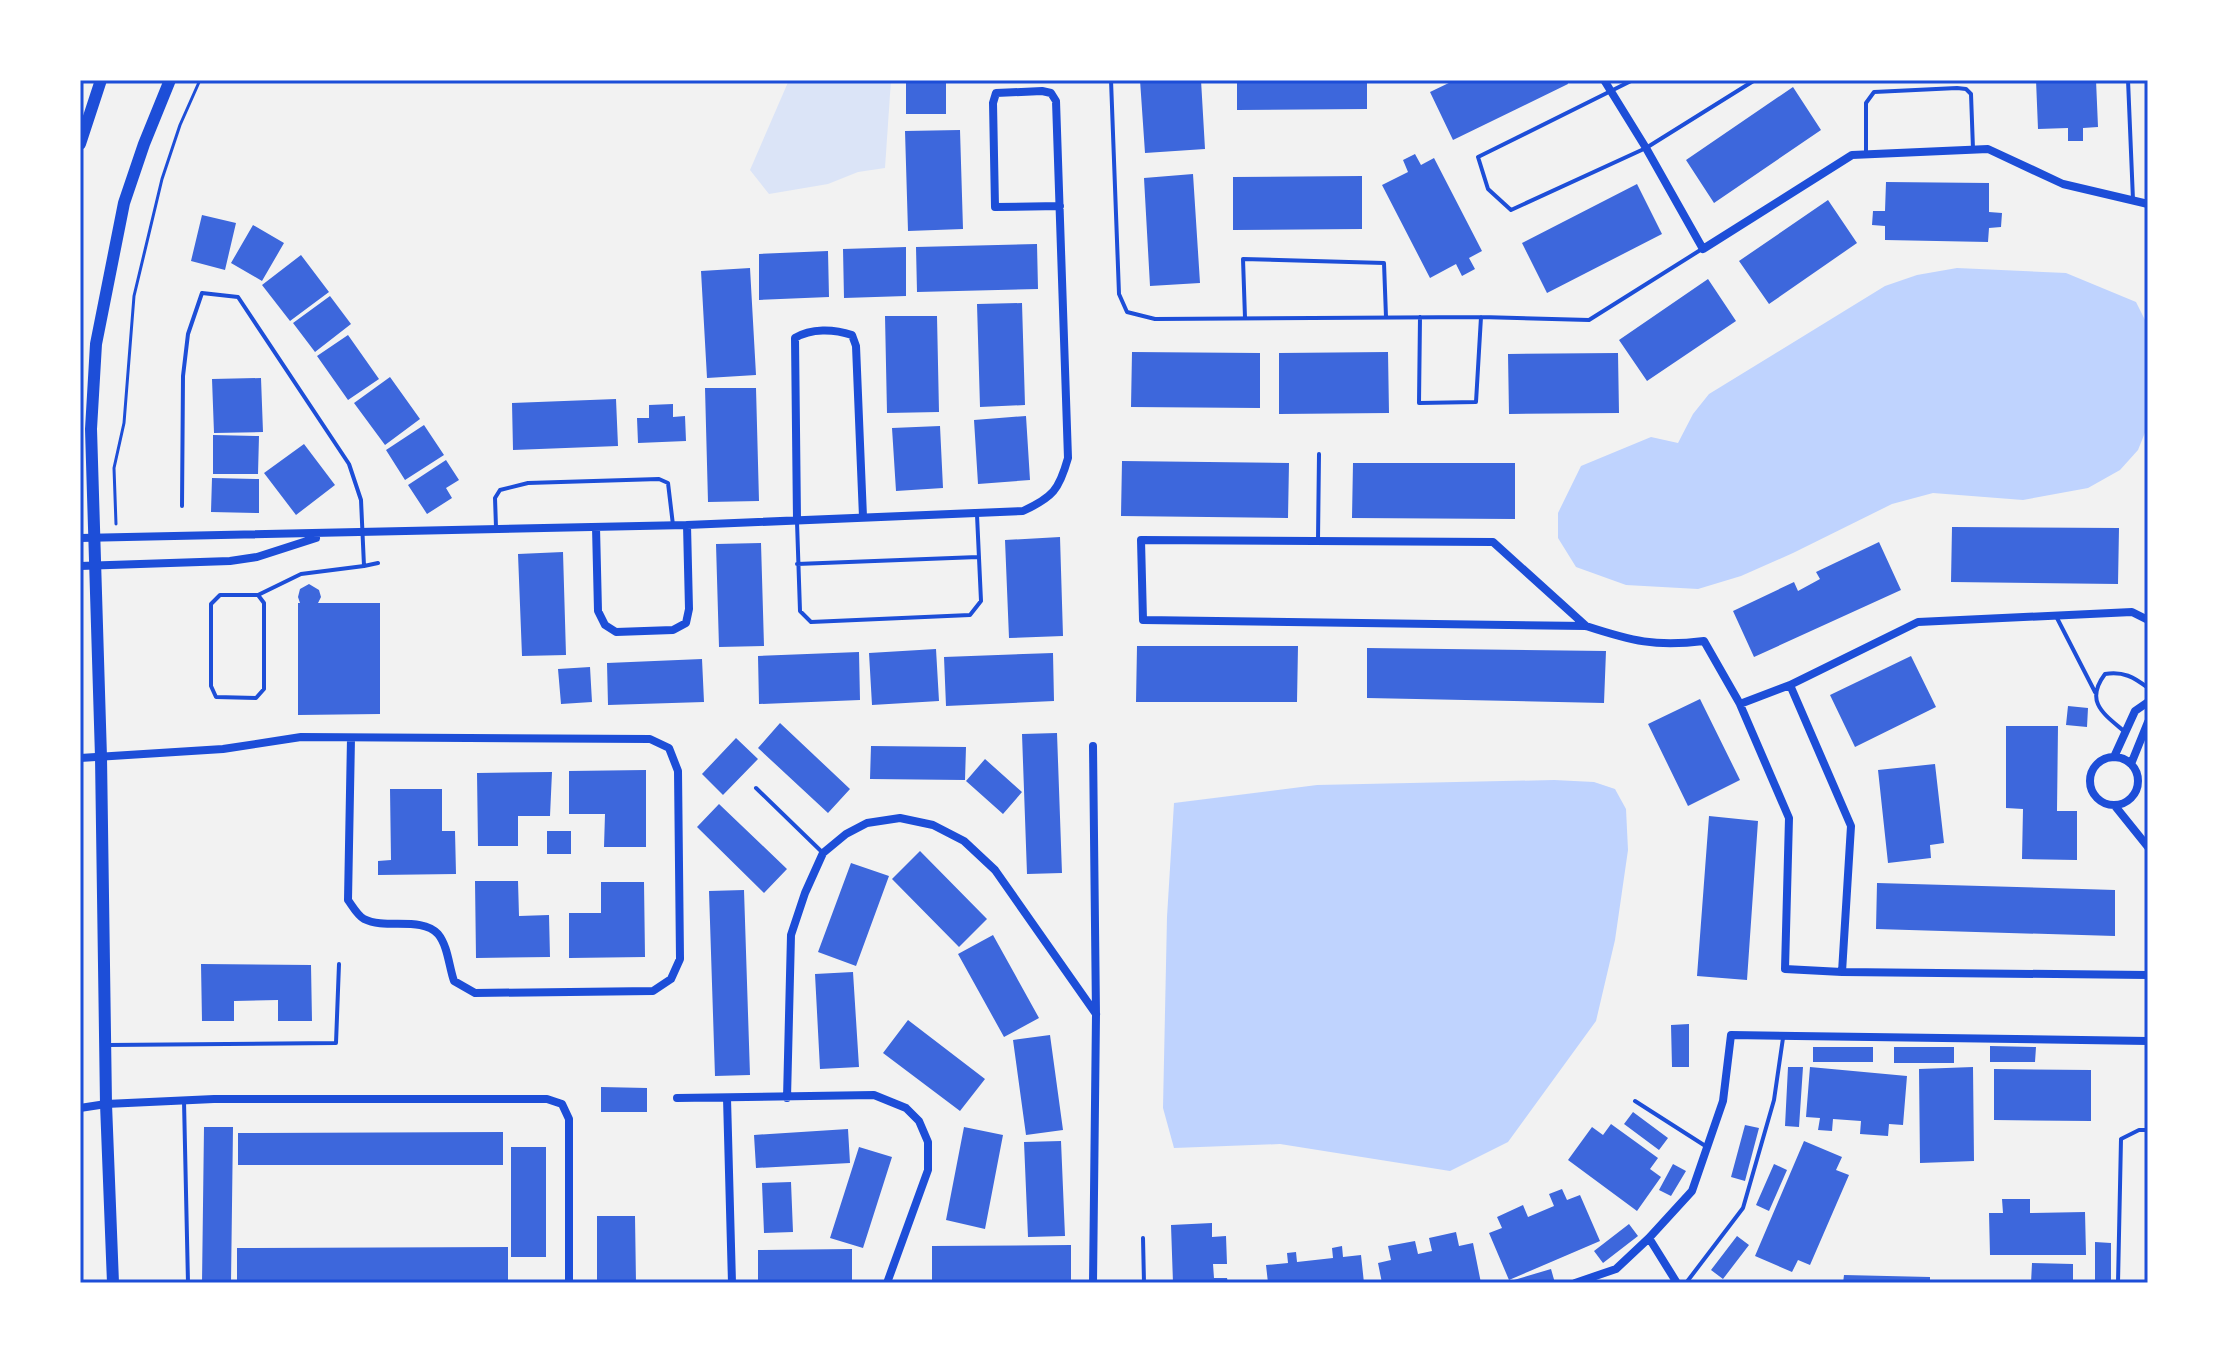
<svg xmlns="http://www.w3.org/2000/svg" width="2228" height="1363" font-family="Jost,sans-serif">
	<rect width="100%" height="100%" fill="#f2f2f2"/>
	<path fill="#dbe4f7" d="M789,80H891L885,168L858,172L828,184L769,194L750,170Z"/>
	<path fill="#bfd3fe" d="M1957,268L2066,273L2136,302L2145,320L2148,342V425L2138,450L2120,470L2088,488L2023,500L1933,493L1892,504L1793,553L1741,576L1698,589L1626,585L1576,567L1558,538V513L1581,466L1651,437L1678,443L1693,414L1709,394L1885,286L1917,275Z
		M1554,780L1594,782L1615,789L1626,809L1628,850L1615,940L1596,1021L1508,1142L1450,1171L1280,1144L1174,1148L1163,1108L1167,917L1174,803L1317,785Z"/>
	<path fill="#3d67dc" d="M906,80H946V114H906Z
		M1140,80H1201L1205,149L1145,153Z
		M1237,80H1367V109L1237,110Z
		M1455,80H1567L1568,84L1453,140L1430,92Z
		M2036,80H2096L2098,127L2083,128V141H2068V128L2038,129Z
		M1793,87L1821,130L1714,203L1686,160Z
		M960,130L963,229L908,231L905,131Z
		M1415,154L1421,165L1434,158L1482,251L1469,258L1475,269L1462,276L1456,264L1430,278L1382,185L1408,172L1403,160Z
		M1193,174L1200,283L1150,286L1144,178Z
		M1362,176V229L1233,230V177Z
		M1886,182L1989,183V212L2002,213L2001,227L1989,228L1988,242L1885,240V226L1872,225L1873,211H1885Z
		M1637,184L1662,234L1547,293L1522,243Z
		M1828,200L1857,243L1769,304L1739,261Z
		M202,215L236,223L225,270L191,261Z
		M253,225L284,243L262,281L231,263Z
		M1037,244L1038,289L917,292L916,247Z
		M906,247V296L844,298L843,249Z
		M828,251L829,297L759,300V254Z
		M301,255L329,292L290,321L262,285Z
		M750,268L756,375L707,378L701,271Z
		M1708,279L1736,321L1647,381L1619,340Z
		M330,296L351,324L315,352L293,323Z
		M1022,303L1025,405L980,407L977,304Z
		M885,316H937L939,412L887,413Z
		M348,335L379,379L348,400L317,356Z
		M1132,352L1260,353V408L1131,407Z
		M1388,352L1389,413L1279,414V353Z
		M1618,353L1619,413L1509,414L1508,354Z
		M390,377L420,419L385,445L354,403Z
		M261,378L263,432L214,433L212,379Z
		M705,388H756L759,501L708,502Z
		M616,399L618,446L513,450L512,403Z
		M673,404V417L685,416L686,441L638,443L637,418H649V405Z
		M1026,416L1030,480L978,484L974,420Z
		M424,425L444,455L405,480L386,450Z
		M940,426L943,488L896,491L892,428Z
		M213,435L259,436L258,474H213Z
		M304,444L335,485L296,515L264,473Z
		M446,460L459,480L446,488L452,498L427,514L408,485Z
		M1122,461L1289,463L1288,518L1121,516Z
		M1353,463H1515V519L1352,518Z
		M212,478L259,479V513L211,512Z
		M1952,527L2119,528L2118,584L1951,582Z
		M1060,537L1063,636L1009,638L1005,540Z
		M1879,542L1901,590L1754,657L1733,611L1794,582L1798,591L1820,579L1816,572Z
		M761,543L764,646L719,647L716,544Z
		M563,552L566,655L522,656L518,554Z
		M309,584L319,590L321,597L318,603H380V714L298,715V603H300L298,597L300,589Z
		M1137,646H1298L1297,702H1136Z
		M1367,648L1606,651L1604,703L1367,698Z
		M936,649L939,701L872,705L869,653Z
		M859,652L860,700L759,704L758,656Z
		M1053,653L1054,701L946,706L944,657Z
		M1911,656L1936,707L1855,747L1830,695Z
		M702,659L704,702L608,705L607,663Z
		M590,667L592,702L561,704L558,669Z
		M1700,699L1740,780L1688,806L1648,724Z
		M2068,706L2088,708L2087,727L2066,725Z
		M780,723L850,789L828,813L758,748Z
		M2006,726H2058L2057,811H2077V860L2022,859L2023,809L2006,808Z
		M1057,733L1062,873L1027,874L1022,734Z
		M736,738L758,759L723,795L702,774Z
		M871,746L966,747L965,780L870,779Z
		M985,759L1022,792L1003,814L966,781Z
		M1935,764L1944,843L1930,845L1931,858L1888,863L1878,770Z
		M646,770V847H604L605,814H569V771Z
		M552,772L550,816H518V846H478L477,773Z
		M390,789H442V831H455L456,874L378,875V861L391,860Z
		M719,804L787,869L764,893L697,827Z
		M1709,816L1758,821L1747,980L1697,976Z
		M547,831H571V854H547Z
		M920,851L987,919L959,947L892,879Z
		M851,863L889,876L856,966L818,952Z
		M475,881H518L519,916L549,915L550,957L476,958Z
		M601,882H644L645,957L569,958V913H601Z
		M1877,883L2115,890V936L1876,929Z
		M744,890L750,1075L715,1076L709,891Z
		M993,935L1039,1018L1004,1037L958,954Z
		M201,964L311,965L312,1021H278V1000L234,1001V1021H202Z
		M853,972L859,1067L820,1069L815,974Z
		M908,1020L985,1079L960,1111L883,1053Z
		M1689,1024V1067H1672L1671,1025Z
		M1050,1035L1063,1130L1026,1135L1013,1040Z
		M1990,1046L2036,1047L2035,1062H1990Z
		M1813,1047H1873V1062H1813Z
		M1894,1047H1954V1063H1894Z
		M1788,1067H1803L1799,1127L1785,1126Z
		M1810,1067L1907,1076L1903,1125L1889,1124L1888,1136L1860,1134L1861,1121L1833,1119L1832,1131L1818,1130L1820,1118L1806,1117Z
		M1973,1067L1974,1161L1920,1163L1919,1069Z
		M1994,1069L2091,1070V1121L1994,1120Z
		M601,1087L647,1088V1112H601Z
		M1633,1112L1668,1138L1659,1150L1624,1124Z
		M1611,1124L1658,1158L1650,1169L1661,1177L1637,1211L1568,1160L1592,1127L1603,1135Z
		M1745,1125L1759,1128L1745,1181L1731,1177Z
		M204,1127H233L231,1283H202Z
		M964,1127L1003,1135L985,1229L946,1220Z
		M848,1129L850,1163L756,1168L754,1135Z
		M503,1132V1165H238V1133Z
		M1061,1141L1065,1236L1028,1237L1024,1142Z
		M1804,1141L1842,1157L1836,1170L1849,1175L1810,1265L1798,1260L1792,1272L1755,1256Z
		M511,1147H546V1257H511Z
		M859,1147L892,1157L863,1248L830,1238Z
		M1673,1164L1686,1171L1671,1196L1659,1190Z
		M1774,1164L1787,1170L1769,1211L1756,1205Z
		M791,1182L793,1232L764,1233L762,1183Z
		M1562,1189L1567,1200L1580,1195L1600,1241L1509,1280L1489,1233L1502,1228L1497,1217L1523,1205L1528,1217L1554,1206L1549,1194Z
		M2002,1199H2030V1213L2085,1212L2086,1255H1990L1989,1213H2003Z
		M597,1216H635L636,1283H597Z
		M1212,1223V1237L1226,1236L1227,1264H1213L1214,1278H1227L1228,1283H1173L1171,1225Z
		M1629,1224L1638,1236L1603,1263L1594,1251Z
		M1456,1232L1459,1246L1473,1243L1481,1283H1382L1378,1263L1391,1260L1388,1246L1415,1241L1418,1254L1432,1251L1429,1238Z
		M1737,1236L1749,1245L1723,1279L1711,1270Z
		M2095,1242L2111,1243V1280H2095Z
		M1071,1245V1283H932V1246Z
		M1342,1246L1343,1257L1361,1255L1364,1283H1268L1266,1265L1288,1263L1287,1253L1296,1252L1297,1262L1333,1258L1332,1248Z
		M508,1247V1283H237V1248Z
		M852,1249V1281L758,1282V1250Z
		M2032,1263L2073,1264V1283H2031Z
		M1551,1269L1555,1283H1508L1507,1282Z
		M1844,1275L1930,1277V1283H1843Z"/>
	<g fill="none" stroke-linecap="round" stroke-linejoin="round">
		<path stroke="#1d4ed8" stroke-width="3" d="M116,524L114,468L124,423L134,296L162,179L180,125L200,80"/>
		<path stroke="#1d4ed8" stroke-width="4" d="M1111,80L1119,294L1127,312L1155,319L1481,317L1589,320L1702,249
			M1633,80L1478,157L1488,189L1511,210L1646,148L1755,80
			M2128,80L2133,200
			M1866,154V103L1874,92L1957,88L1966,89L1971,94L1973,149
			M1420,317L1419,403L1476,402L1481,317
			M1245,318L1243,259L1384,263L1386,317
			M182,506L183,376L188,334L202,293L238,297L349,464L361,500L364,566L301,574L258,595H220L211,604V686L216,697L256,698L264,689V603L258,595
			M797,522L800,611L811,622L970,615L981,601L977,515
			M496,527L495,498L500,490L528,483L659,479L668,483L673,525
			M1318,540L1319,454
			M797,564L978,557
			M364,566L378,563
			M2057,618L2095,692
			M2125,732C2104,714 2084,702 2105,674C2123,671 2134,677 2148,688
			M756,788L823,853
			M108,1045L336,1043L339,964
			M184,1101L188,1283
			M1635,1101L1707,1147
			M1143,1238L1144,1283
			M1686,1283L1743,1208L1774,1100L1783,1038
			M2118,1283L2121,1139L2139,1130H2148"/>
		<path stroke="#1d4ed8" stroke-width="8" d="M1604,80L1646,148L1703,249L1852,155L1988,149L2063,184L2148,204
			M797,520L795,338C811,328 834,329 852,335L856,346L863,517
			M596,527L598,611L605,625L616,632L673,630L686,623L689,609L687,525
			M80,538L687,525L1023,511C1053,497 1059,490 1068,458L1056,101L1051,93L1042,91L996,93L993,103L995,207L1060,206
			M80,566L230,561L257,557L316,538
			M1586,626L1493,542L1141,540L1143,620L1586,626C1632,641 1655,647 1704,641L1740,704L1790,685L1851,826L1842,972L2148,975
			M1790,685L1918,622L2132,612L2148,620
			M1739,702L1789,818L1785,969L1842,972
			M2090 781a24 24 0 1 1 48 0a24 24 0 1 1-48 0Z
			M2114,757L2135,711L2148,702
			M80,758L223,749L301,737L650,739L669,748L678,771L680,959L671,979L653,991L475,993L454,981C449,967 448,946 438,934C421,916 386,930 364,919C358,916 353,907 348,900L351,738
			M2131,764L2148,722
			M2115,806L2148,847
			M677,1098L874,1095L906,1108L919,1121L928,1142V1170L887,1283
			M727,1098L732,1283
			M787,1098L791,935L805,893L823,853L846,834L867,823L900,818L933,825L964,841L995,870L1096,1014
			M80,1108L106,1104L214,1099H547L562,1104L569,1119V1283
			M1649,1238L1677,1283
			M1093,1283L1096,1014L1093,746
			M1575,1283L1616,1269L1649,1238L1692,1191L1723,1101L1731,1035L2148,1041"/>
		<path stroke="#1d4ed8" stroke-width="12" d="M80,144L101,80
			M113,1283L106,1104L101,757L91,429L96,344L124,203L144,144L170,80"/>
	</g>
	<rect width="2228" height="1363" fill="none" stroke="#ffffff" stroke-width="164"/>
	<rect x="82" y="82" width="2064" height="1199" fill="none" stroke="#1d4ed8" stroke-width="3"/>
</svg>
